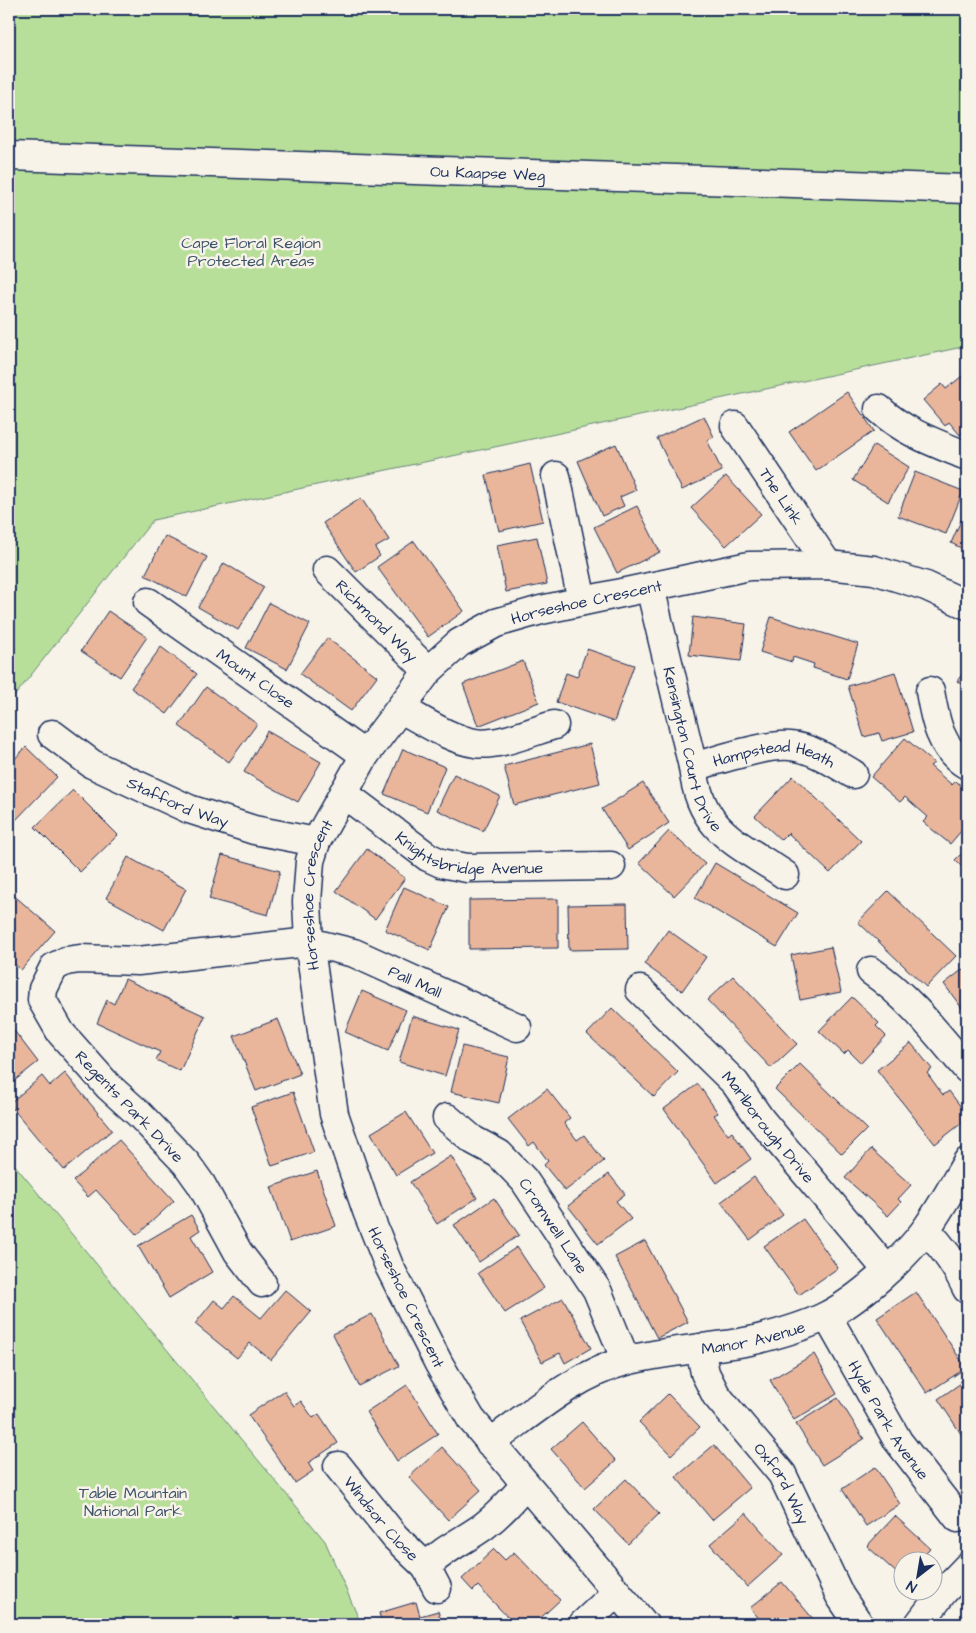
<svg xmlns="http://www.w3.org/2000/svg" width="976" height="1633" font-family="'Architects Daughter',sans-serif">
	<rect width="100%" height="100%" fill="#f7f3e8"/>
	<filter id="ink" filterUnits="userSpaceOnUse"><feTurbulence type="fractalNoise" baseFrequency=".02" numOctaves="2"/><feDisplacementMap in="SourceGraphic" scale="10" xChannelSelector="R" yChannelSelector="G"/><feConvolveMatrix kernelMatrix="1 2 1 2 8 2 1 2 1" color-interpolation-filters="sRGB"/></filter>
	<g filter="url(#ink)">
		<path fill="#b8df9a" stroke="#6a877c" d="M9,9H967V346L153,520L9,703Z
			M9,1158L325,1541L361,1624H9Z"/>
		<path fill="#e9b69b" stroke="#1b2f5e" d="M967,372V429L960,435L949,422L945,426L923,400L942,384L946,389Z
			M847,392L874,431L816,471L789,432Z
			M704,416L714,437L707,440L722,471L682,490L657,438Z
			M616,444L636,490L620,497L624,506L602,516L578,461Z
			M874,445L909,467L888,502L853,480Z
			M530,464L543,521L499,531L486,475Z
			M915,472L963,491L946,534L898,516Z
			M726,476L761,514L726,546L691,508Z
			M361,498L389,540L375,548L380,556L356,572L323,523Z
			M637,506L660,552L617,573L594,527Z
			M967,507V551L951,543Z
			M165,536L207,557L187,597L145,575Z
			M537,537L547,584L506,592L497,545Z
			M414,541L464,611L428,637L377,567Z
			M224,563L264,587L238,630L198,607Z
			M269,603L310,624L287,669L246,648Z
			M108,611L147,637L120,677L81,651Z
			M693,617L746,624L741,661L689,655Z
			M771,617L858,644L847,679L813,668L814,664L793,657L792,662L760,652Z
			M327,638L377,676L351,711L300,674Z
			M161,647L197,674L167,714L131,688Z
			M587,649L634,665L614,722L556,702L566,673L577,677Z
			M523,661L539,702L478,726L463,684Z
			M967,668V688L957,681Z
			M895,672L913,732L882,741L879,733L864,737L848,686Z
			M206,687L257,724L229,762L179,726Z
			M267,731L321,762L298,802L244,772Z
			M905,738L934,763L930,766L952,785L956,781L967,791V824L950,844L923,822L928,817L905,797L900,802L871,777Z
			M590,744L600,783L514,805L504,766Z
			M26,747L57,777L14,822L9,818V765Z
			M403,749L445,767L427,812L384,794Z
			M454,774L500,796L483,831L437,810Z
			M793,776L861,841L830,873L788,833L781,840L755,816Z
			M643,783L669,823L628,850L602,809Z
			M73,790L118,835L80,872L35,827Z
			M669,831L705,864L674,896L639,863Z
			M967,848V872L955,860Z
			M367,849L405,878L375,919L336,891Z
			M222,855L280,871L268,915L209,899Z
			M128,857L186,889L164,930L106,898Z
			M715,863L798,913L777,947L695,898Z
			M404,887L449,907L430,950L385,930Z
			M888,891L956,956L926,987L858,922Z
			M10,892L55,931L21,970L9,959Z
			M558,899V948L469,949V900Z
			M627,904L628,949L569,950L568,905Z
			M668,930L706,957L682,991L644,964Z
			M831,947L841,992L800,1000L791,955Z
			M967,966V1015L944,984Z
			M733,976L797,1044L771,1068L707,1000Z
			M125,979L205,1016L180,1071L156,1060L160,1052L97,1023L107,1000L114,1004Z
			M362,991L406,1010L388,1051L345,1032Z
			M852,997L879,1023L876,1026L886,1036L861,1063L848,1050L844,1054L819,1031Z
			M612,1008L678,1072L654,1097L587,1034Z
			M412,1016L459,1030L445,1076L399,1062Z
			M278,1019L300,1074L256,1091L234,1036Z
			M9,1024L38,1062L9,1085Z
			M911,1043L932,1069L927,1073L943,1095L949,1091L967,1115V1119L935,1144L877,1070Z
			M462,1046L509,1057L499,1103L451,1092Z
			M800,1064L867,1129L842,1154L775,1089Z
			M65,1073L112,1130L64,1170L9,1104L42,1076L50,1086Z
			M698,1084L718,1113L714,1115L728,1135L732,1132L751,1159L717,1183L664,1109Z
			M547,1089L570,1118L564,1123L577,1140L584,1135L604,1161L565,1191L544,1165L548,1161L534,1142L529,1146L508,1119Z
			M293,1092L314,1152L272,1166L251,1107Z
			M406,1112L432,1153L396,1175L371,1133Z
			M119,1140L174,1201L137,1235L96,1190L88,1197L73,1181Z
			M871,1149L911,1185L898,1199L901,1202L888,1216L845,1178Z
			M451,1156L477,1198L437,1224L410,1182Z
			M317,1171L336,1226L290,1242L271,1187Z
			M609,1174L625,1194L616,1201L631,1219L598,1244L568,1206Z
			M754,1177L783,1215L750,1240L721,1202Z
			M494,1198L519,1235L479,1262L454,1225Z
			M191,1215L200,1230L191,1236L212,1272L169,1298L138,1246Z
			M803,1219L838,1268L799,1295L764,1246Z
			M645,1241L688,1322L657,1338L615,1257Z
			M517,1247L544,1288L505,1313L478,1273Z
			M285,1290L311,1312L271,1360L250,1343L237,1358L195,1324L214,1300L224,1308L234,1296L261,1318Z
			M916,1292L966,1368L927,1393L877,1318Z
			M563,1298L591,1348L565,1363L560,1353L542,1362L520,1321Z
			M372,1314L399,1366L359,1386L333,1334Z
			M814,1354L837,1394L794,1420L770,1380Z
			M967,1379V1443L938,1399Z
			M407,1385L438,1434L397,1461L366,1412Z
			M284,1391L294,1406L301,1401L313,1418L319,1414L338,1443L308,1463L313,1471L295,1483L248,1415Z
			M668,1394L700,1427L671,1455L639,1422Z
			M838,1398L864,1439L822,1465L796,1424Z
			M582,1422L616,1461L585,1488L551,1449Z
			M714,1445L750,1488L712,1520L676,1477Z
			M442,1447L481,1490L448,1520L409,1477Z
			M875,1467L900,1504L866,1526L842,1489Z
			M626,1479L659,1514L628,1544L594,1509Z
			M746,1513L783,1555L747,1587L710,1544Z
			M895,1516L930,1548L918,1560H904L902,1578L867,1546Z
			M494,1549L505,1560L514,1552L560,1600L534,1624H514L478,1586L473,1591L462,1579Z
			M782,1582L814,1620L809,1624H764L750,1608Z
			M416,1602L420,1616L438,1611L442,1624H382L379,1613Z"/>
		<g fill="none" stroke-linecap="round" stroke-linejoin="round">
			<defs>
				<g id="minor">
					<path d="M879,409C905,433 936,443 967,456"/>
					<path id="s1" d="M735,426L828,565"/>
					<path d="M556,476L582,601"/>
					<path id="s2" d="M327,570L428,671"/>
					<path id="s3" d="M650,587L693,767C700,832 737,842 785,875"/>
					<path id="s4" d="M148,602L365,755"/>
					<path d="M930,691C935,720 940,749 967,765"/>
					<path d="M401,709C424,721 449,739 475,743C497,747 533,731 554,725"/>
					<path id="s5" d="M52,734L92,764L189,809L254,830L316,842"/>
					<path id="s6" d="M693,767C718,760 765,744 790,746C813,748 834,763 853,774"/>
					<path id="s7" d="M343,793L428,857L441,863L467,868L611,866"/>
					<path d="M871,971C909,997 937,1034 967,1069"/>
					<path id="s8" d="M640,990L735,1083L761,1120L887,1270"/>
					<path id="s9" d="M447,1118L473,1140L499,1154L524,1180L597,1290L626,1361"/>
					<path d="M926,1230C944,1248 956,1265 967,1289"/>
					<path id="s10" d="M262,1283L238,1252L201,1184L186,1163L139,1114L108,1086L61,1033L42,1000L43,989L54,967L66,961L80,959L138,961L309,942L354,953L517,1027"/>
					<path id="s11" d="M827,1316L898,1441L958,1518"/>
					<path id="s12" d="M700,1348L705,1373L716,1395L782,1474L840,1596L859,1624"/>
					<path id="s13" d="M490,1443C532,1413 576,1374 626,1361C666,1350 709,1349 750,1341C775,1335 802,1328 826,1316C857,1301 905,1258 926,1229C941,1208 954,1184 967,1162"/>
					<path id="s14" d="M338,1466L395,1537L426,1567C443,1549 465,1540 484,1526C500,1514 512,1500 525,1485"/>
					<path d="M426,1567L437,1588"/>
					<path d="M583,1624L616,1593"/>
					<path id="s15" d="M644,1624L471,1419L439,1364L389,1266L367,1211L334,1114L309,942L307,902L310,861L316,842L365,755L428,671L459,643L496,623L541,610L749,566L828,565L874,570L926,586L967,605"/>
					<path d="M919,1624L943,1592L967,1567"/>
				</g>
				<g id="major">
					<path id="s16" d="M9,156L967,189"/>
				</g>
			</defs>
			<use href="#minor" stroke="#1b2f5e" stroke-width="31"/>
			<use href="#major" stroke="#1b2f5e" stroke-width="31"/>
			<use href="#minor" stroke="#f7f3e8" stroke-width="28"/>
			<use href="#major" stroke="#f7f3e8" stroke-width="28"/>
		</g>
	</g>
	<g text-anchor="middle" stroke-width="5" stroke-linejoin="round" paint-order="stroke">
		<g font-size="16" fill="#1b2f5e" stroke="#f7f3e8">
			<text dy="6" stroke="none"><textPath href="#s16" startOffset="479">Ou Kaapse Weg</textPath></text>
			<text dy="6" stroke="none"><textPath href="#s1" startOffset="84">The Link</textPath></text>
			<text dy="6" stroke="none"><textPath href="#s15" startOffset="1260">Horseshoe Crescent</textPath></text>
			<text dy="6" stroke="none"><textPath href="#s2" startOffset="71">Richmond Way</textPath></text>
			<text dy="6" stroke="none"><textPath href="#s4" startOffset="132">Mount Close</textPath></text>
			<text dy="6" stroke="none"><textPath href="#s3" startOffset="168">Kensington Court Drive</textPath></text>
			<text dy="6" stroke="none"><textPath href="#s6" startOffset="84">Hampstead Heath</textPath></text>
			<text dy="6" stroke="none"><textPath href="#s5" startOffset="144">Stafford Way</textPath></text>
			<text dy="6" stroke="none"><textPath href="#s7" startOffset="146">Knightsbridge Avenue</textPath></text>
			<text dy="6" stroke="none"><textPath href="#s15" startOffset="826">Horseshoe Crescent</textPath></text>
			<text dy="6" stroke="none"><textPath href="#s10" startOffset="768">Pall Mall</textPath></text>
			<text transform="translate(130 1106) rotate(46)" y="6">Regents Park Drive</text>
			<text dy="6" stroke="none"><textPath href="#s8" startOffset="188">Marlborough Drive</textPath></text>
			<text dy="6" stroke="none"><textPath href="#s9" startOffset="154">Cromwell Lane</textPath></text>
			<text transform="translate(407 1297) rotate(64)" y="6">Horseshoe Crescent</text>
			<text dy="6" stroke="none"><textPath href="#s13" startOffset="289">Manor Avenue</textPath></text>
			<text dy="6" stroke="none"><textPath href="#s11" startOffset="121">Hyde Park Avenue</textPath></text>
			<text dy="6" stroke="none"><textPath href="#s12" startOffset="161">Oxford Way</textPath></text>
			<text dy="6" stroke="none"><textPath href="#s14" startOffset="68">Windsor Close</textPath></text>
		</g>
		<g font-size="16" fill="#3a526a" stroke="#f7f3e8">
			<text x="251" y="248">Cape Floral Region<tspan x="251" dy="18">Protected Areas</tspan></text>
			<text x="133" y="1498">Table Mountain<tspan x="133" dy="18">National Park</tspan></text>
		</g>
	</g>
	<rect width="976" height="1633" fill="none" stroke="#f7f3e8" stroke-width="30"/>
	<rect x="15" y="15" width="946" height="1603" fill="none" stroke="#1b2f5e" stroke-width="2" filter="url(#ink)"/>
	<g transform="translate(918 1576) rotate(211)"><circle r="24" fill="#f7f3e8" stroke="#9fa5b1"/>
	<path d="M0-4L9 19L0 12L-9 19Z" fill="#1b2f5e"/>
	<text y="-8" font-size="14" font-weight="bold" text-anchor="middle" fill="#1b2f5e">N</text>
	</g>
</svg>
